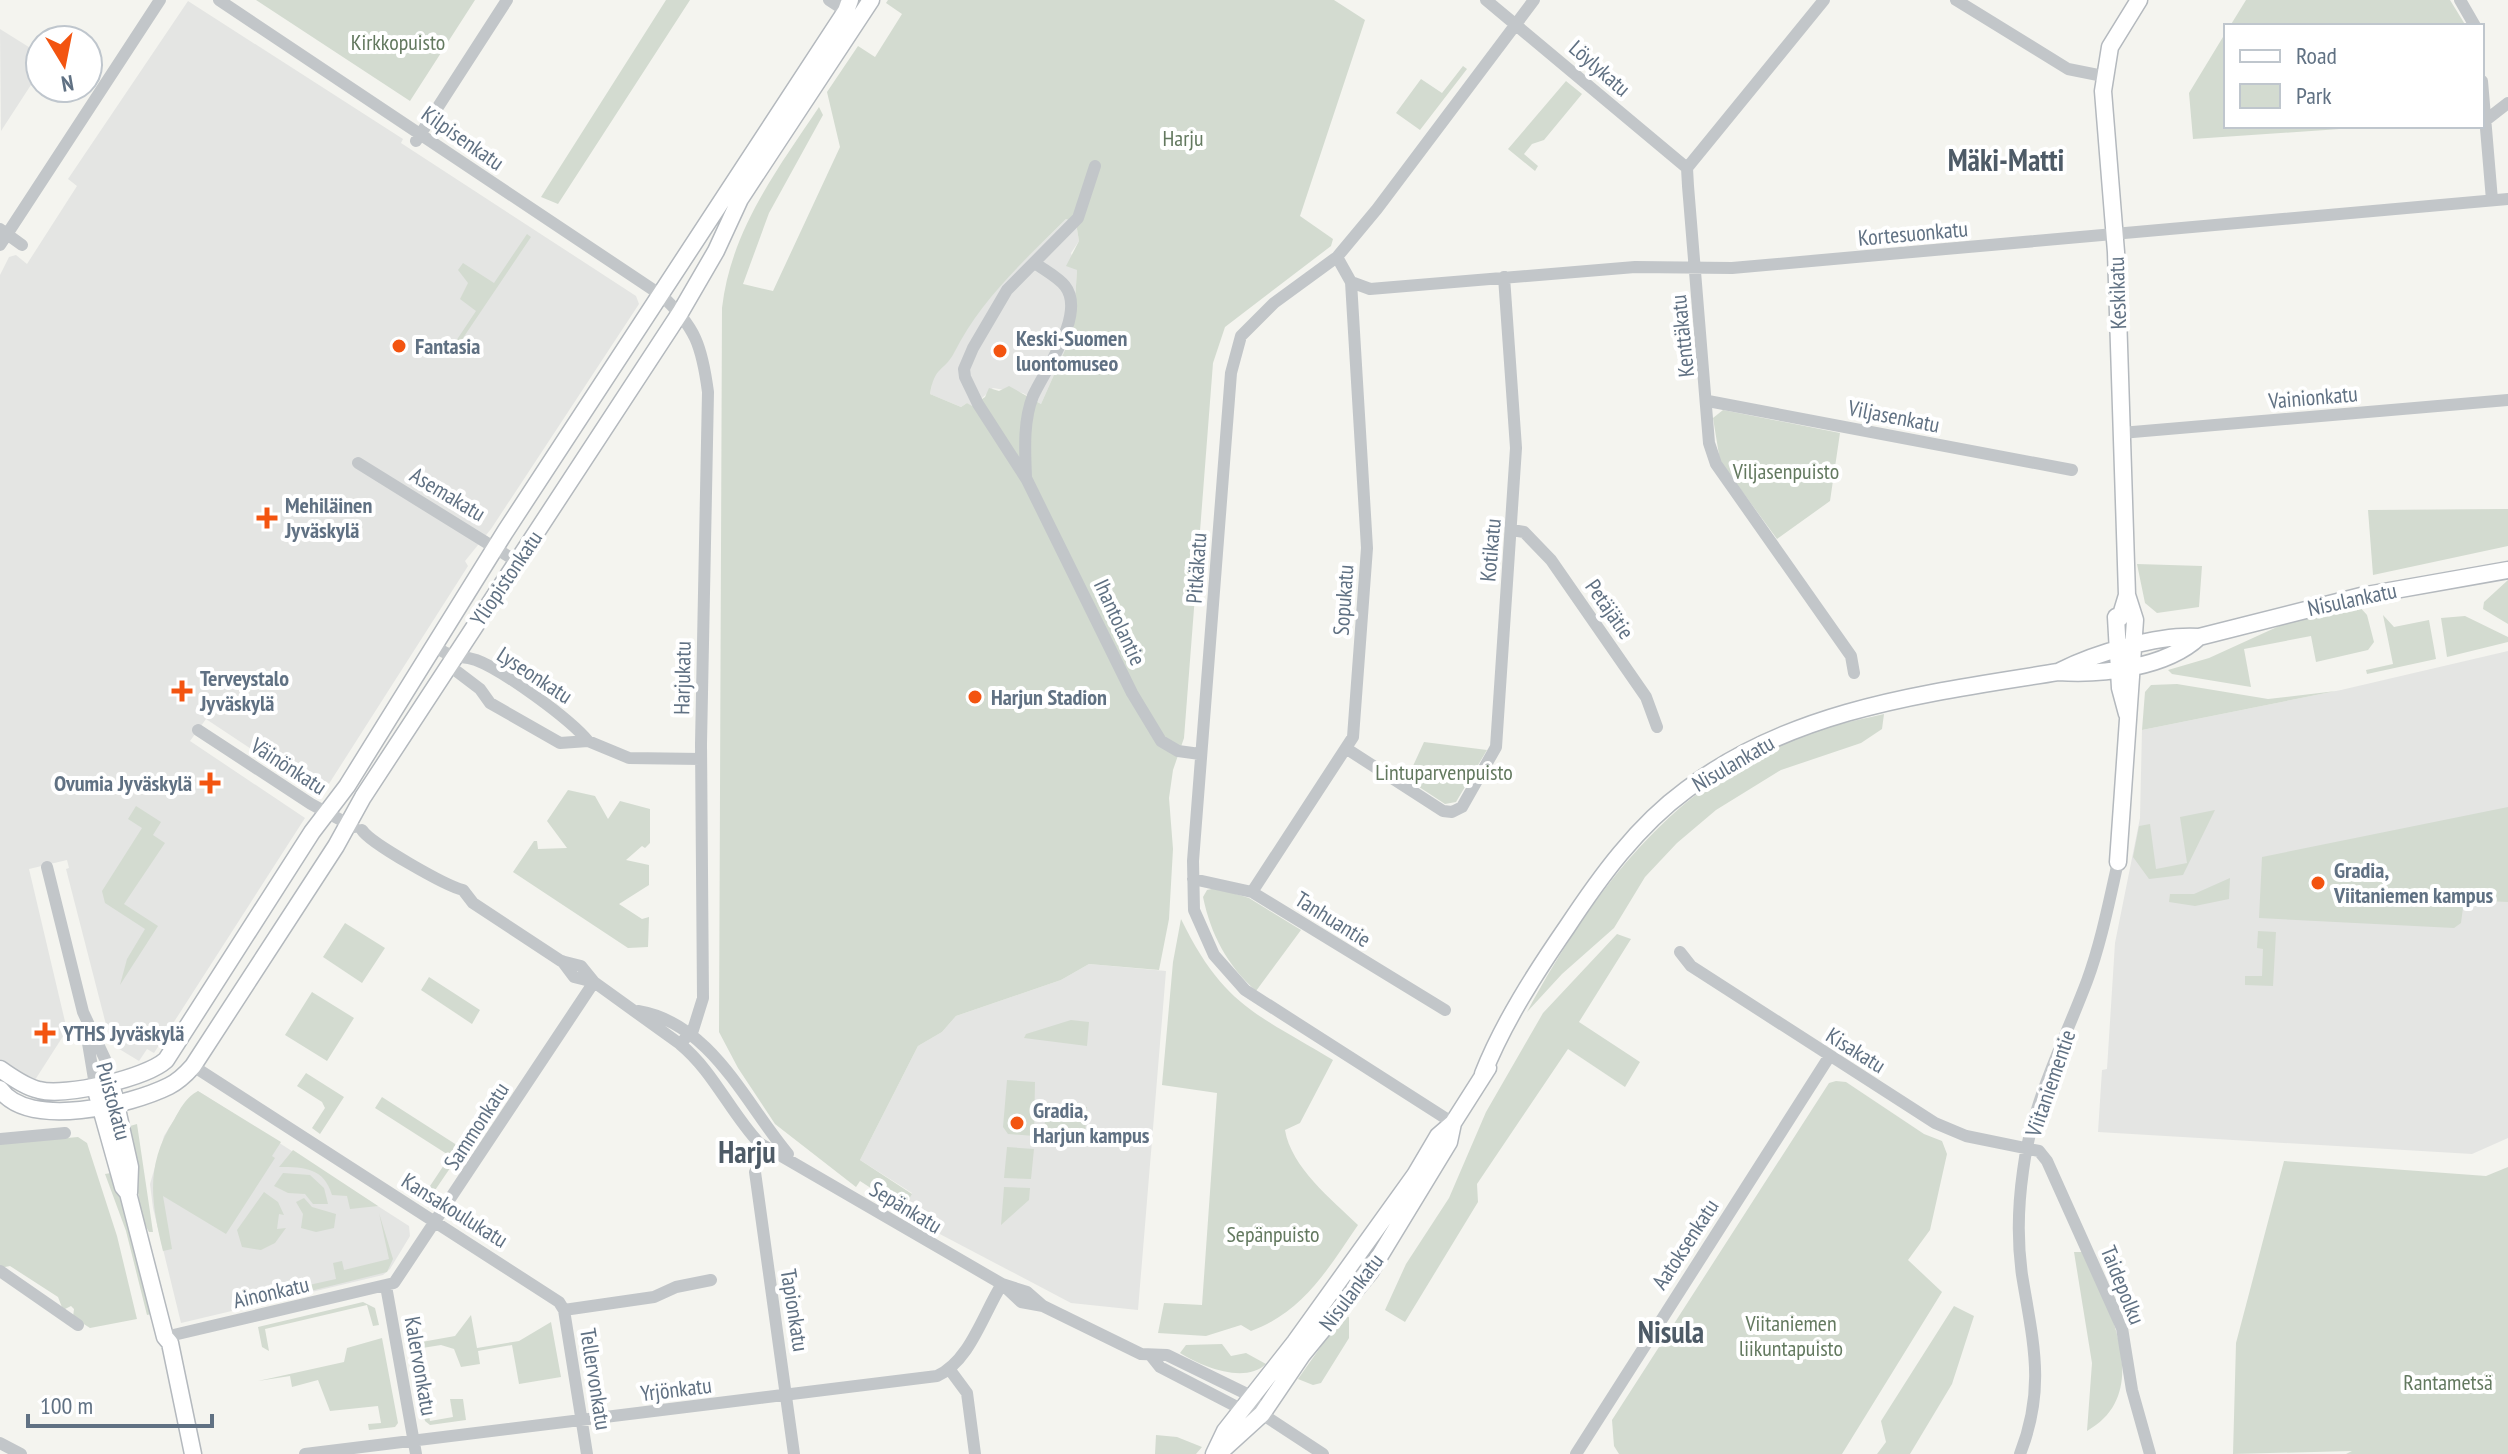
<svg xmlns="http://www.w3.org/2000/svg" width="2508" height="1454" font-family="'PT Sans Narrow',sans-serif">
	<rect width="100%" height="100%" fill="#f4f4ef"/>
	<path fill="#e4e5e3" d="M188,1L403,139L401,143L636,296L639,304L491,529L465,561L468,566L325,790L316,792L206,719L190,741L305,818L154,1053L147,1049L139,1061L111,1044L66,869L69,868L67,860L29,869L67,1030L35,1080H30L0,1059V275L9,257L16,255L27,264L77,186L68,179Z
		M0,29L40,54V71L1,131Z
		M1066,219L1076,223L1079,241L1071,253L1077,270L1073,332L1041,404L1023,393L993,388L972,407L967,403L961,407L930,394L934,373L953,354L971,319L1010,274Z
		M2508,651V1138L2472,1154L2098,1132L2102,1070L2107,1069L2115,943L2140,818L2142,730L2341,690Z
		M1089,964L1166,971L1138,1310L1071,1303L917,1222L903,1209L912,1193L860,1160L918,1046L942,1032L956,1016L1061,980Z
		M198,1091L409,1226L410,1236L390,1269L383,1275L181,1323L153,1208L150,1184L164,1136L185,1102Z"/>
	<path fill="#d3dbd0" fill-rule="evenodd" d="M256,0H475L410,101Z
		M666,0H690L558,204L541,197Z
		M888,0H1334L1365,20L1300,216L1333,239L1331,246L1225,327L1213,363L1184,738L1173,770L1169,798L1173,849L1169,919L1159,970L1089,964L1061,980L956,1016L942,1032L918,1046L860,1160L912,1194L903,1209L860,1181L856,1187L775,1124L738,1068L719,1032L722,308C731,230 777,170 819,107L823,115L769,213L743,284L773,291L840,147L827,92L858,46L875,57L902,14L886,3ZM1066,219L1076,223L1079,241L1066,266L1077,270L1073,332L1041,404L1009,386L999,391L989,388L985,397L972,406L967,403L961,407L930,394C935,365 943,373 954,353C981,299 1024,261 1066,219Z
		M2246,0H2450L2466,26H2230Z
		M2226,32V126H2383L2193,139L2189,93Z
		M1463,66L1467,69L1420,130L1396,113L1421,79L1442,93Z
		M1566,81L1582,94L1544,140L1532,144L1524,154L1538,166L1535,171L1508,149Z
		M527,234L531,237L459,344L456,341L476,311L460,299L468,283L458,270L463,263L494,283Z
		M1723,410L1840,433L1830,501L1777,539L1720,461L1713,418Z
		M2508,509V546L2373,575L2368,510Z
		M2137,564L2202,566L2199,607L2157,613L2145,603Z
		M2508,580V624L2483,609L2484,602Z
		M2358,605L2367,615L2374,642L2368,650L2316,662L2311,636L2244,649L2251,687L2172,674L2168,670L2209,658L2288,622Z
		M2383,615L2394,627L2429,620L2436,659L2367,674L2366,670L2393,664Z
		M2465,616L2508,637V642L2447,657L2441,618Z
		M2177,684L2268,699L2336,691L2142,730L2145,692L2151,685Z
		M1884,714L1882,729L1861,743L1781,770L1716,810L1677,843L1645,877L1614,928L1562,974L1527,1012C1588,900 1663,795 1783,742C1815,728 1850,722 1884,714Z
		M1424,742L1487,750L1456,802L1445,804L1407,779Z
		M568,790L595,796L608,819L620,801L650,809V843L645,848L642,846L626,860L649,865V885L619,904L642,919L649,917L648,947L628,948L513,872L534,841H537L538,849L567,848L547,821Z
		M136,806L161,822L153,835L165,843L124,904L158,926L120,985L127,959L145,929L105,903L102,891L142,828L128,819Z
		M2508,807V902L2464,900L2461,923L2454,928L2259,918L2262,857Z
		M2215,810L2183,875L2149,879L2133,857L2139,826L2150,824L2156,869L2187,863L2180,817Z
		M2230,878L2229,899L2195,906L2169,902L2170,894H2194Z
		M1216,888L1249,898L1301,930L1256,991C1227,965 1211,935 1203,897L1207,890Z
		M1181,919C1223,1005 1255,1013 1333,1060L1300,1123L1285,1130C1291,1167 1332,1200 1358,1225C1328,1269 1303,1312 1251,1331L1241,1325L1206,1336L1158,1333L1164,1303L1202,1305L1217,1093L1162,1085L1173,962Z
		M345,923L385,948L362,983L323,957Z
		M2258,931L2276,932L2273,986L2245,985V976H2262L2263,949L2257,948Z
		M1617,934L1631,939L1579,1022L1640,1062L1625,1087L1568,1049L1477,1184L1478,1202L1405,1322L1385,1310L1406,1264L1449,1198L1486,1112L1543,1013Z
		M429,977L480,1010L472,1024L421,990Z
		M312,992L354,1018L327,1061L285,1035Z
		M1071,1020L1089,1022L1087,1046L1024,1038L1026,1034Z
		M306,1073L344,1097L320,1134L312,1128L325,1108L322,1102L297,1086Z
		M1007,1080L1035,1082L1034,1136L1008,1134L1003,1127Z
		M1836,1081L1846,1082L1924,1134L1942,1141L1947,1154L1930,1230L1908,1260L1942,1292L1842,1454H1619L1614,1446L1612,1420L1829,1083Z
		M198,1091L281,1142L272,1156L275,1158L226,1234L163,1196L172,1249L163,1251C151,1202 145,1165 174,1120C180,1109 186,1097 198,1091Z
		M382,1097L463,1149L425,1205L420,1201L450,1156L375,1108Z
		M1080,1106L1087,1107L1084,1146L1043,1143L1046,1110L1079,1112Z
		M137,1124L153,1232H149C135,1209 137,1156 130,1126Z
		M78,1137L87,1143L117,1236L137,1319L90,1328L73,1317L74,1309L71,1306L63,1310L58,1297L10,1266L0,1268V1144Z
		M1007,1147L1034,1149L1031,1179L1004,1178Z
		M293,1150L378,1206L350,1209L347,1196L332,1195C324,1168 305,1167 279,1167Z
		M2284,1161L2486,1176L2508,1167V1454H2346L2352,1451L2233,1454L2236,1343Z
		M111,1173L129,1223L151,1314L147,1315L126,1231L105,1174Z
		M283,1173L310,1175L324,1188L328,1204H313L305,1194L288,1193L274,1186Z
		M1004,1187L1030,1188L1029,1200L1001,1225Z
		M264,1192L278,1202L284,1215L279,1214L277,1229L286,1228L275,1243L261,1250L242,1247L237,1230Z
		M304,1198L312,1207L336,1214L334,1228L316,1232L301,1228L303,1214L296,1202Z
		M379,1213L393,1259L387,1272L262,1303L264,1295L336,1279L333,1263L342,1261L344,1270L389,1259Z
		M2074,1252H2084C2108,1305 2155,1393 2087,1431L2092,1363Z
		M363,1302L375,1308L379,1325L373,1326L367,1305L265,1329L269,1351L262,1347L258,1327Z
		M1954,1306L1974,1316L1952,1384L1910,1454H1877L1886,1442L1881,1421Z
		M471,1315L477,1348L519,1341L551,1322L561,1377L519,1384L512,1345L478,1351L480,1364L461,1367L454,1349L441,1345L410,1350V1340L416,1343L455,1336Z
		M1349,1317V1338L1321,1383L1313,1385L1298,1379L1341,1318Z
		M382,1338L398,1423L395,1427L369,1430L368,1424L381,1423L378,1406L330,1411L318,1380L292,1387L290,1376L258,1381L344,1362L347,1348Z
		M1222,1344L1231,1356L1246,1353L1266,1364C1245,1384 1202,1367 1180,1353L1186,1345Z
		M418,1355L430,1421L453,1417L450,1399H463L466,1420L430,1425L425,1421L413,1356Z
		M1156,1435L1177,1437L1202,1447L1196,1454H1155Z"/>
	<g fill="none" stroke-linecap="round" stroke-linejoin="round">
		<defs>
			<path id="secondary" d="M2127,595L2120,618L2116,617L2120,688L2127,714
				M2060,671C2095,653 2160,634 2199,637L2361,596L2508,570
				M2118,862L2135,620L2127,595L2116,252L2103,91L2110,47L2139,0
				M0,1069C12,1077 25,1087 39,1090C65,1097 146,1078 166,1060L312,832L347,786L505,532L846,11L850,0
				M1483,1074C1503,1023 1536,972 1567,927C1600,877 1637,826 1686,790C1793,708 1929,693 2058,672C2102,675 2166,668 2199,637
				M0,1089C28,1130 131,1105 169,1086C179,1081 186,1074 193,1066L336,846L363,797L680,313L716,251L740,199L871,0
				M113,1091L130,1167L129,1193
				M97,1094L123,1187L128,1193L165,1337L170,1343L193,1454
				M1214,1454L1225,1431L1295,1342L1415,1175L1438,1136L1453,1123L1488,1068
				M1218,1454L1262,1414L1302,1355L1370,1272L1449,1142L1453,1123"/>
		</defs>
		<use href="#secondary" stroke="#b4b9be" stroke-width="19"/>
		<path stroke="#c2c6c9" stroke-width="12" d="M219,0L661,295C696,327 702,347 708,392L701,744L703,998L693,1030L680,1044
			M829,0L852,15
			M1486,0L1687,168
			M1824,0L1687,168L1688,186L1709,443L1716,464L1851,656L1854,673
			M1956,0L2068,69L2103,76
			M2460,0L2475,26
			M2482,81L2492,200
			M2486,120L2508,103
			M416,141L507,0
			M1095,166L1078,218L1007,290L973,348L964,369L965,377L978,404L1027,480L1132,693L1161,741L1178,751L1200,754
			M0,229L22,245
			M0,245L160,0
			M1337,257L1351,282L1370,289L1635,267L1732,268L2508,199
			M1708,401L2072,470
			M2121,433L2508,400
			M358,463L516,561
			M1026,477C1025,451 1023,421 1033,396C1044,371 1087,314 1065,286C1058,277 1044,270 1035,263
			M1512,530L1524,532L1551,560L1646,697L1657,727
			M436,647C456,661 458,654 476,660C503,670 570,719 588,741
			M452,659L455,670L480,689L490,703L560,743L588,741L629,758L701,759
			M198,730L311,804L354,827
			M1347,749L1443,811L1452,812L1462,807L1496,747L1516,448L1504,277
			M362,830C370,843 446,886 463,890L473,903L561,961L581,966L594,982L680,1044C713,1071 730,1112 759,1143L1002,1284L1027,1292L1043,1306L1141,1354L1167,1355L1251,1396L1256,1404
			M47,867L83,1012L105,1059L111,1081
			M1193,879L1252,892L1445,1010
			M1252,892L1353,737L1367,548L1351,282
			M1680,952L1691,966L1935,1123L1966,1136L2039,1151L2047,1161L2122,1328L2132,1390L2150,1454
			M562,961L574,977L594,982
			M638,1011C711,1023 745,1103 788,1154
			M86,1031L95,1085
			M193,1066L559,1302L564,1310L587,1454
			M1453,1123L1245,990L1214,955L1194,910L1193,861L1231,373L1241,336L1274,303L1337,257L1377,209L1534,0
			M0,1139L65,1133
			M755,1172L794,1454
			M0,1271L78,1325
			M386,1286L416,1454
			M1004,1286L1021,1302L1043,1306
			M564,1310L654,1297L676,1287L711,1280
			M165,1337L394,1283L594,982
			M1152,1357L1160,1367L1241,1409L1262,1414L1323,1454
			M950,1370L967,1393L975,1454
			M0,1443L21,1454
			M305,1454L937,1376C970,1361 983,1314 1002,1284
			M1576,1454L1829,1057
			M2020,1454C2046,1388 2033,1342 2022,1275C2017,1240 2018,1206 2023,1171C2031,1105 2064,1042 2087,981C2101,943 2109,902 2118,862"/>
		<use href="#secondary" stroke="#fff" stroke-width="16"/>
	</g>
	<g fill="#f35410" stroke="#fff" stroke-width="3">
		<circle cx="399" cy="346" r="8"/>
		<circle cx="1000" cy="351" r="8"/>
		<path d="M263 506h8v8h8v8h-8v8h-8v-8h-8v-8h8z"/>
		<path d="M178 679h8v8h8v8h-8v8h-8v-8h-8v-8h8z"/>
		<circle cx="975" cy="697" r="8"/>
		<path d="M206 771h8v8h8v8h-8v8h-8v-8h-8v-8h8z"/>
		<circle cx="2318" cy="883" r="8"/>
		<path d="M41 1021h8v8h8v8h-8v8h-8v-8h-8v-8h8z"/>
		<circle cx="1017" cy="1123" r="8"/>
	</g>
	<g text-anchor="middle" stroke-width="8" stroke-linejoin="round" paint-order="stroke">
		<g font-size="22" fill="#63795f" stroke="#fff">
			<text x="398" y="50">Kirkkopuisto</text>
			<text x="1183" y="146">Harju</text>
			<text x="1786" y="479">Viljasenpuisto</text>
			<text x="1444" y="780">Lintuparvenpuisto</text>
			<text x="1273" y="1242">Sepänpuisto</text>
			<text x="1791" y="1331">Viitaniemen<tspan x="1791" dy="25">liikuntapuisto</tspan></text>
			<text x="2448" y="1390">Rantametsä</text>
		</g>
		<g font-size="22" fill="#607183" stroke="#fff">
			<text transform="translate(1600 68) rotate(41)" y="8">Löylykatu</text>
			<text transform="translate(463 138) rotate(35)" y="8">Kilpisenkatu</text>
			<text transform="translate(1913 233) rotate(-5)" y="8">Kortesuonkatu</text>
			<text transform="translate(2117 293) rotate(-92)" y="8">Keskikatu</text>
			<text transform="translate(1682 336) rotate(-96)" y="8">Kenttäkatu</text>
			<text transform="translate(2313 397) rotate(-5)" y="8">Vainionkatu</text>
			<text transform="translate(1894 416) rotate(11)" y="8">Viljasenkatu</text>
			<text transform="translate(448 494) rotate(31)" y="8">Asemakatu</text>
			<text transform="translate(1490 550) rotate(-85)" y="8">Kotikatu</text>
			<text transform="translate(1196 568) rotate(-86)" y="8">Pitkäkatu</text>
			<text transform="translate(506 578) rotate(-56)" y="8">Yliopistonkatu</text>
			<text transform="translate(2352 599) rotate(-12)" y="8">Nisulankatu</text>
			<text transform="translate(1343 600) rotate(-86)" y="8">Sopukatu</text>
			<text transform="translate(1610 609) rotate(55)" y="8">Petäjätie</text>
			<text transform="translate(1120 622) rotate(65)" y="8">Ihantolantie</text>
			<text transform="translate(535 675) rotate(33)" y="8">Lyseonkatu</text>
			<text transform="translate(682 678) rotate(-89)" y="8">Harjukatu</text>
			<text transform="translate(1733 763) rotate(-30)" y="8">Nisulankatu</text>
			<text transform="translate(289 766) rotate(33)" y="8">Väinönkatu</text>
			<text transform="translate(1333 919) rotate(32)" y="8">Tanhuantie</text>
			<text transform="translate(1856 1050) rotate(32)" y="8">Kisakatu</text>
			<text transform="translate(2050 1083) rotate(-71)" y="8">Viitaniementie</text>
			<text transform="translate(114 1101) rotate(75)" y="8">Puistokatu</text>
			<text transform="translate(476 1126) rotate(-57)" y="8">Sammonkatu</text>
			<text transform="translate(906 1207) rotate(31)" y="8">Sepänkatu</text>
			<text transform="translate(455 1210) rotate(32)" y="8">Kansakoulukatu</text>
			<text transform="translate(1685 1244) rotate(-57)" y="8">Aatoksenkatu</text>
			<text transform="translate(2123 1285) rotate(68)" y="8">Taidepolku</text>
			<text transform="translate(271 1292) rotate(-13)" y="8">Ainonkatu</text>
			<text transform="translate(1351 1292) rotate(-53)" y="8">Nisulankatu</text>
			<text transform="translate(795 1310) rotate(81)" y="8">Tapionkatu</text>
			<text transform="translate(421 1366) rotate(80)" y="8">Kalervonkatu</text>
			<text transform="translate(596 1379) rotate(81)" y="8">Tellervonkatu</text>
			<text transform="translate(676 1389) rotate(-7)" y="8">Yrjönkatu</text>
		</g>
		<g font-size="22" font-weight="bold" fill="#607183" stroke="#fff" text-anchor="start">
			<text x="1016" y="346">Keski-Suomen<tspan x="1016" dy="25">luontomuseo</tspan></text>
			<text x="415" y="354">Fantasia</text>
			<text x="285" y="513">Mehiläinen<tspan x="285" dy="25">Jyväskylä</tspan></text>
			<text x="200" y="686">Terveystalo<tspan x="200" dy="25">Jyväskylä</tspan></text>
			<text x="991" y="705">Harjun Stadion</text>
			<text x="192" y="791" text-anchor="end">Ovumia Jyväskylä</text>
			<text x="2334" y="878">Gradia,<tspan x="2334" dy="25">Viitaniemen kampus</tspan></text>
			<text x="63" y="1041">YTHS Jyväskylä</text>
			<text x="1033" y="1118">Gradia,<tspan x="1033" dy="25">Harjun kampus</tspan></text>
		</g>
		<g font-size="30" font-weight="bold" fill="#4e5b67" stroke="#fff">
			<text x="2006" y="171">Mäki-Matti</text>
			<text x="747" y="1163">Harju</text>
			<text x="1671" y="1343">Nisula</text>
		</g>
	</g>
	<rect x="2224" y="24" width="260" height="104" fill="#ffffff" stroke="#bfc6cd" stroke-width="2"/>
	<rect x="2240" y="50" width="40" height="12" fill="#ffffff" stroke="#bfc6cd" stroke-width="2"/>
	<text x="2296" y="64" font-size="24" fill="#607183">Road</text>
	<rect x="2240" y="84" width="40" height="24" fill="#d3dbd0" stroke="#bfc6cd" stroke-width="2"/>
	<text x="2296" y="104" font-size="24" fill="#607183">Park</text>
	<g transform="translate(64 64) rotate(170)"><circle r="38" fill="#ffffff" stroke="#bfc6cd" stroke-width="2"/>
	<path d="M0-6L14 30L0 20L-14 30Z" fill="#f35410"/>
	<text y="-12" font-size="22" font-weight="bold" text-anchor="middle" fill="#607183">N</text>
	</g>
	<path d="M28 1414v12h184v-12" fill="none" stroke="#607183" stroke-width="4"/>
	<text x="40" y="1414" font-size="24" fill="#607183" stroke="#ffffff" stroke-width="6" paint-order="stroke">100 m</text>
</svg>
